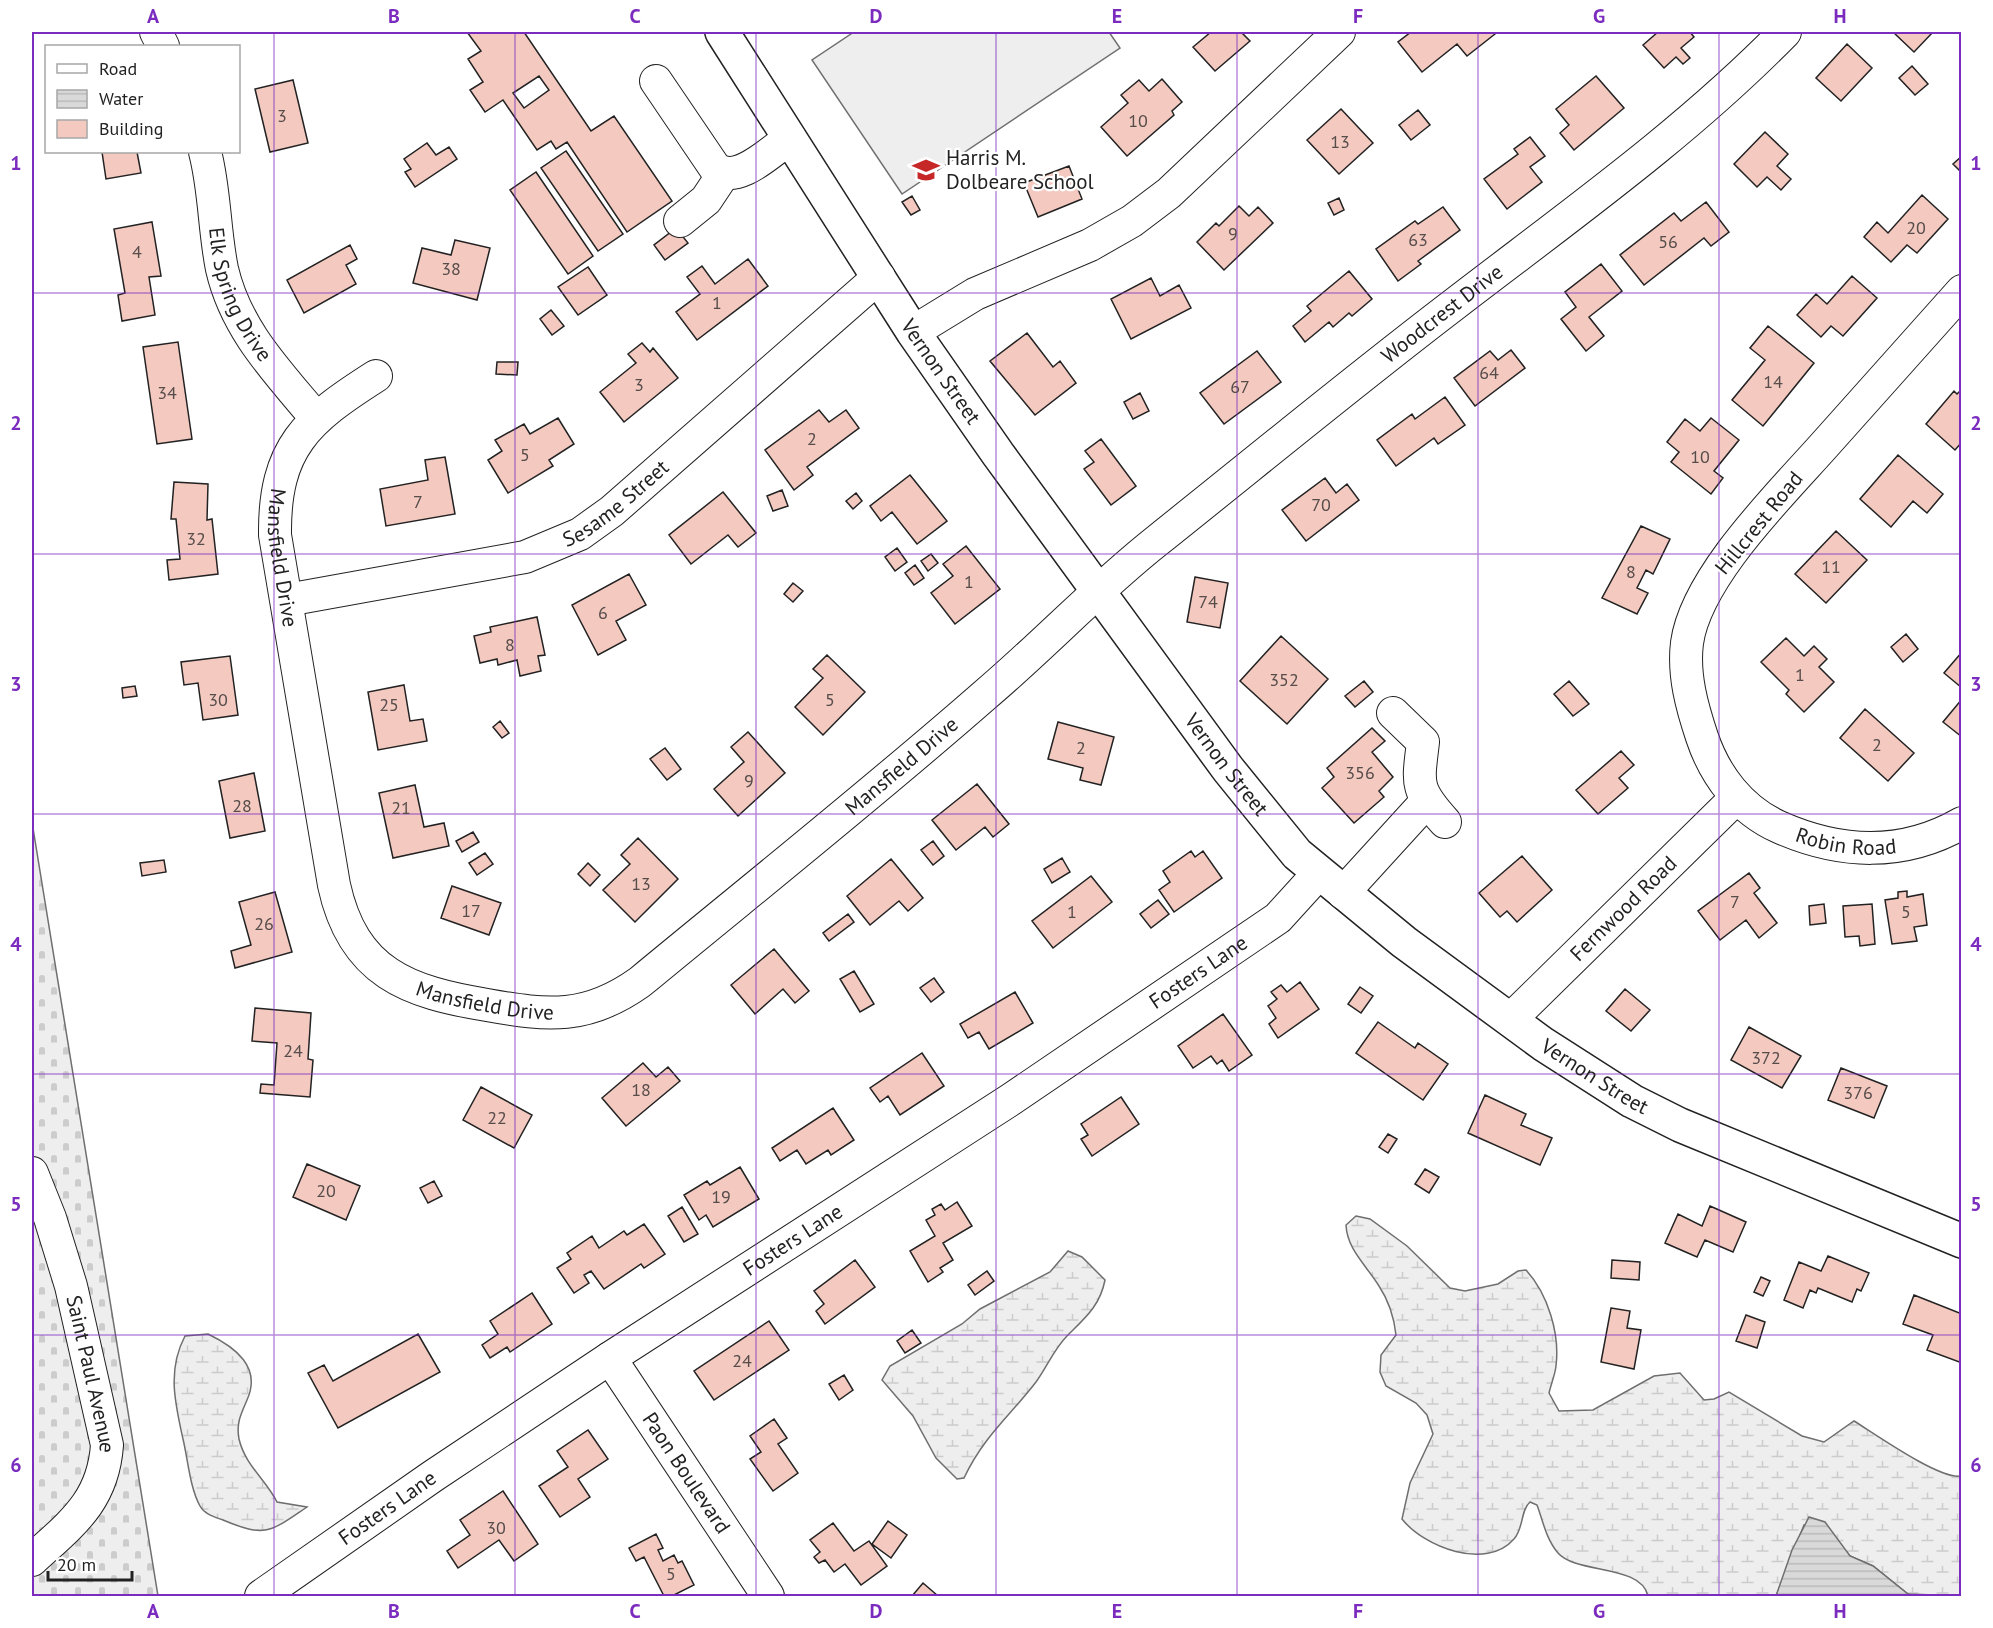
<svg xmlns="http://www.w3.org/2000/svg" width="1993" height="1628" font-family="'PT Sans',sans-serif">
	<defs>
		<pattern id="wetland-marsh" width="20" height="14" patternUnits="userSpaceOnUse" patternTransform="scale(1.5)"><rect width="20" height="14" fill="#eee"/><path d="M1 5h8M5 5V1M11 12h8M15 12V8" fill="none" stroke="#ccc"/></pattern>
		<pattern id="cemetery-stones" width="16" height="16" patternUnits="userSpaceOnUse" patternTransform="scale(1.5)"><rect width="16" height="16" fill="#eee"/><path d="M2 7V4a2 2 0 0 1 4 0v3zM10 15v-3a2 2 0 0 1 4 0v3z" fill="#ccc"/></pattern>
		<pattern id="water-rules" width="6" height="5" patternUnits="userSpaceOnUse" patternTransform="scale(1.5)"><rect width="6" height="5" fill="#d9d9d9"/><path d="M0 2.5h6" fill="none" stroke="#bababa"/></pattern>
	</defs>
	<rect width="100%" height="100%" fill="#fff"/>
	<path fill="url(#wetland-marsh)" stroke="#6f6f6f" stroke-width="1.5" d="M1356,1216L1370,1219L1407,1246L1450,1288L1465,1291L1498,1284L1518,1271L1526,1270C1548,1294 1560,1334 1556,1366C1555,1375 1551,1384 1549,1393L1559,1411L1593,1410L1654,1376L1680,1373L1704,1400L1714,1399L1729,1392L1802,1436L1824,1442L1854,1421C1875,1434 1940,1480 1961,1476V1596L1908,1594L1873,1566L1850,1556L1841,1545L1804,1525L1776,1596H1648C1641,1564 1576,1574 1558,1553C1546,1539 1543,1521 1537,1505L1530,1502C1520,1511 1524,1528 1514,1539C1486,1571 1424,1547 1402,1519L1410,1483L1433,1434L1427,1415L1416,1403L1386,1386L1380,1372L1381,1355L1396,1335C1394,1317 1389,1301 1379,1286C1366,1265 1347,1249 1346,1225Z
		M1068,1251L1082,1257L1105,1280C1100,1306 1085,1318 1067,1336C1054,1349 1047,1367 1036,1382C1009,1417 984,1436 964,1478L957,1479L936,1458L913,1416L882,1380L890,1366L962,1324L980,1309L1050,1272Z
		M208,1334C235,1347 262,1367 247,1400C241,1414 236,1423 239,1439C245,1465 266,1480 277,1502L307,1507C270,1532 266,1538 223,1520C215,1517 205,1515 200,1506C190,1488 188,1460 183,1439C175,1403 167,1370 185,1336Z"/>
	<path fill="url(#cemetery-stones)" stroke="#6f6f6f" stroke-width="1.5" d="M32,822L158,1596H32Z"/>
	<path fill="#eee" stroke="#6f6f6f" stroke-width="1.5" d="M854,32H1109L1120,48L902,194L812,60Z"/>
	<path fill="url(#water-rules)" stroke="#6f6f6f" stroke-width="1.5" d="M1809,1517L1825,1522L1850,1556L1873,1566L1908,1594L1916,1596H1776L1792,1550Z"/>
	<path fill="#f3c9c0" stroke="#222" stroke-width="1.5" fill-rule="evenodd" d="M467,32H524L591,131L614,116L672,201L627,232L567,142L556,149L551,141L537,150L503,100L485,112L470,90L483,82L468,59L481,51ZM539,76L549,90L524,108L513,93Z
		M1211,32H1241L1250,41L1215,71L1193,47Z
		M1411,32H1493L1495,34L1467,56L1457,44L1422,72L1398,42Z
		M1658,32H1690L1694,37L1681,48L1690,58L1683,64L1676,57L1664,68L1643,45Z
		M1893,32H1933L1914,52Z
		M1847,44L1872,68L1841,101L1816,78Z
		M1912,66L1928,84L1915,95L1899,78Z
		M1596,76L1624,108L1574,150L1560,133L1569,125L1556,109Z
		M1162,79L1182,102L1172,111L1174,115L1127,156L1101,127L1128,103L1121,95L1139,80L1149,91Z
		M293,80L308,143L270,152L255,89Z
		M1341,109L1373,143L1339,174L1307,140Z
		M1418,110L1430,125L1411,140L1399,125Z
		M1765,132L1788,154L1777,166L1791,179L1781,190L1767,177L1757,187L1734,164Z
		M1530,137L1545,156L1530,167L1542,182L1507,209L1484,179L1518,154L1514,149Z
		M427,143L436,155L449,147L457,159L415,187L405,172L411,169L404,159Z
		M566,151L623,234L598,251L541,168Z
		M102,152H137L141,173L106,179Z
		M1962,156V173L1953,164Z
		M1069,166L1082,199L1038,217L1024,183Z
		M536,172L593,256L568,274L510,190Z
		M1922,195L1948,219L1917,253L1907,245L1891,262L1864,237L1877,222L1888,233Z
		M912,196L920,210L911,215L902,202Z
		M1339,198L1344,210L1334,215L1328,203Z
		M1706,202L1729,232L1711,246L1704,238L1644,285L1620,255L1674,213L1681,221Z
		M1239,206L1249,216L1258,207L1273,223L1224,270L1197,242L1216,223L1219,226Z
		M1443,207L1460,230L1418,261L1421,264L1398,281L1376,249L1415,221L1418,224Z
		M152,222L161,276L149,277L155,315L122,321L118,295L125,293L114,229Z
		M676,228L688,243L665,260L654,245Z
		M455,240L490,248L477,300L413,283L422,248L451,255Z
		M350,245L357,259L346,265L356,284L304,313L287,280Z
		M748,259L768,286L697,340L676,312L700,294L687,277L702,266L715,284Z
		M1601,264L1622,291L1589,317L1604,336L1586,351L1561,319L1576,307L1565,292Z
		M588,267L607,295L578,315L558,287Z
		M1349,271L1372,299L1352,316L1349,313L1333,327L1329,322L1305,342L1293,326L1311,311L1307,306Z
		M1852,276L1877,298L1843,336L1831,326L1821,337L1797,315L1816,294L1827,304Z
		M1151,278L1160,296L1179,285L1191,308L1131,339L1111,299Z
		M551,310L564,326L552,335L540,319Z
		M1768,326L1814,363L1763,426L1732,400L1765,360L1750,348Z
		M1027,333L1053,367L1060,361L1076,383L1035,415L990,361Z
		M178,342L192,439L157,444L143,347Z
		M642,343L650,352L653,348L678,378L624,422L600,392L636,363L628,354Z
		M1511,350L1525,368L1475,406L1454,378L1490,351L1498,360Z
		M1257,351L1281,382L1224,424L1200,393Z
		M497,362H518L517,375L496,374Z
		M1962,389V442L1955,450L1926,424L1954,391L1957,394Z
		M1140,393L1149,411L1133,419L1124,402Z
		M1445,397L1465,425L1438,444L1434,438L1396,466L1377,440L1412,414L1415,419Z
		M819,410L829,422L846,410L859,428L807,467L813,475L794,490L765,450Z
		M558,418L574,444L549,460L553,466L508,493L488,460L502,451L495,440L524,424L530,434Z
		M1711,418L1739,440L1714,471L1723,478L1711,494L1671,462L1679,452L1667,442L1685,419L1700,431Z
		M1101,439L1136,486L1111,505L1084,469L1094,462L1085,451Z
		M1898,455L1943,494L1927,513L1913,501L1891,527L1860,499Z
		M445,457L455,514L386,526L380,489L428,480L425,460Z
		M910,475L947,521L917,544L892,512L881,521L870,506Z
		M1325,478L1336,493L1347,484L1359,500L1306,541L1282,510Z
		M174,482L208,484L207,520L212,519L218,574L169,580L167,560L180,559L176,519H171Z
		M782,490L788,506L773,511L767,496Z
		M723,492L756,533L738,547L728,535L691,564L669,535Z
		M856,493L862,501L853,509L846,501Z
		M1641,526L1670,539L1653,574L1646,570L1637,588L1648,593L1637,614L1602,598Z
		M1836,531L1867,560L1826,603L1795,574Z
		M966,546L1000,589L955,624L931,593L953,576L943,564Z
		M897,548L907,562L895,571L885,557Z
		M931,554L938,563L928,571L921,561Z
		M915,565L924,578L914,585L905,573Z
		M629,574L646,605L616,621L626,640L598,655L572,605Z
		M1195,577L1228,583L1220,628L1187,622Z
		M793,583L803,591L793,602L784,594Z
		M537,617L545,655L538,656L541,671L520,676L517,660L498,665L497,659L480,663L474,636L491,632L490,627Z
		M1906,634L1918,649L1903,662L1891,647Z
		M1281,636L1328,679L1287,724L1240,681Z
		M1786,638L1804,656L1814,646L1827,659L1819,667L1834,682L1804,712L1786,694L1789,690L1761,662Z
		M1962,652V688L1944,673Z
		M827,655L865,692L823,735L795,707L823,678L813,669Z
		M230,656L238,715L203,720L198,683L184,685L181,662Z
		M1364,681L1373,692L1355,707L1345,696Z
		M1569,681L1589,704L1573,716L1554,694Z
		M404,685L410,721L423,719L427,741L378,750L368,692Z
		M135,686L137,696L123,698L122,688Z
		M1962,699V737L1943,722Z
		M1865,709L1914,753L1888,781L1840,738Z
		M500,721L509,733L502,738L493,727Z
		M1058,722L1114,737L1101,785L1080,780L1083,768L1048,759Z
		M1372,728L1385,741L1372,752L1393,777L1379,791L1384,797L1354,823L1322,788L1334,777L1327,768Z
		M748,732L785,773L738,816L714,789L744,762L731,747Z
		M665,748L681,769L667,780L650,759Z
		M1621,751L1634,765L1619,778L1628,788L1598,814L1576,790Z
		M254,773L265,831L230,838L219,781Z
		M977,784L1009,824L993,837L985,827L956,850L932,820Z
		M415,785L424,827L444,823L449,846L393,858L379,793Z
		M473,832L479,842L462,852L456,841Z
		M638,838L678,879L635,922L603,890L630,864L621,855Z
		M933,841L944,856L933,865L921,850Z
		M1191,851L1195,857L1203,851L1222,878L1174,912L1159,890L1170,882L1163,871Z
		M485,853L493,864L477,875L469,863Z
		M1522,856L1552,890L1517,922L1507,911L1500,917L1479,893Z
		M1062,858L1070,872L1052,883L1044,869Z
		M891,859L923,898L908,911L899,901L870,925L847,896Z
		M164,860L166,872L142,876L140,863Z
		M588,863L600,875L590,886L578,874Z
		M1749,873L1760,888L1754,893L1777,923L1759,938L1746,920L1720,940L1698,911Z
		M1091,876L1112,902L1053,948L1032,921Z
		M452,886L501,903L489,935L441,918Z
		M1907,891V897L1923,894L1927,925L1914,927L1917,941L1892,944L1885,900L1898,898V892Z
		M275,892L292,952L235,968L231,951L251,945L239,902Z
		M1158,900L1169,914L1151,928L1140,914Z
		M1824,904L1826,923L1810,925L1809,906Z
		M1872,904L1875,944L1860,946L1859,936L1845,937L1843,906Z
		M848,914L854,922L829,941L823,933Z
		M774,949L809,991L795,1003L783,989L755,1014L731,985Z
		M854,971L874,1004L860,1012L840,979Z
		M934,978L944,992L931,1002L920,988Z
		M1300,982L1319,1009L1278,1038L1269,1024L1276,1018L1268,1006L1277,999L1271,992L1281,985L1287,992Z
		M1360,987L1373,996L1361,1013L1348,1004Z
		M1625,989L1650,1010L1631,1031L1606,1011Z
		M1015,992L1033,1023L989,1049L979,1032L968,1038L960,1024Z
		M255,1008L311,1013L308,1059L313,1060L310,1097L260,1093L261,1084L274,1085L277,1043L252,1041Z
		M1223,1014L1252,1055L1229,1071L1222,1060L1217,1064L1211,1056L1193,1068L1178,1046Z
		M1378,1022L1415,1048L1418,1043L1448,1064L1423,1100L1356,1053Z
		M1749,1027L1801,1056L1782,1088L1731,1060Z
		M922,1053L944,1086L900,1115L888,1096L880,1102L870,1088Z
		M643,1063L656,1077L668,1067L680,1081L626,1126L602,1098Z
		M1841,1068L1887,1086L1874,1118L1828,1100Z
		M481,1087L532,1115L514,1148L463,1120Z
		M1485,1095L1526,1114L1521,1125L1552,1138L1540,1165L1468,1133Z
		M1121,1097L1139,1124L1092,1156L1081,1139L1088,1135L1081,1124Z
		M833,1108L854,1140L831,1155L828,1150L806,1164L797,1150L780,1161L772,1148Z
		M1388,1134L1397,1139L1388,1153L1379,1147Z
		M307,1164L360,1186L346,1220L293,1197Z
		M740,1167L759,1199L713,1227L706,1215L699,1220L684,1195L707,1181L710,1185Z
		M1425,1169L1439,1177L1429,1193L1415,1184Z
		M434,1181L442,1196L428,1203L420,1188Z
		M957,1202L972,1226L943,1243L953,1260L940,1268L943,1272L928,1282L910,1251L935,1236L926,1220L935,1215L932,1209L941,1204L945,1210Z
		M1710,1206L1746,1222L1733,1252L1705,1240L1697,1257L1665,1243L1678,1214L1702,1226Z
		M682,1207L698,1234L684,1242L668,1216Z
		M644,1224L665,1254L644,1268L641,1264L604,1289L591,1271L584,1275L589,1283L574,1293L557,1268L571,1259L567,1253L592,1236L599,1248L624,1231L627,1235Z
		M1828,1256L1869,1273L1861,1291L1857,1289L1852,1302L1818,1288L1816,1293L1810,1290L1803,1308L1784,1300L1799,1262L1821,1271Z
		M855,1260L875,1287L825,1324L816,1311L824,1304L814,1291Z
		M1612,1260L1640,1262L1639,1280L1611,1278Z
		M987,1271L994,1281L975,1295L968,1285Z
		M1761,1277L1770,1281L1763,1296L1754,1292Z
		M532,1293L552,1324L510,1352L507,1347L490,1358L482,1345L498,1334L490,1321Z
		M1914,1295L1962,1314V1363L1927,1350L1933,1335L1903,1324Z
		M1611,1308L1630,1311L1627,1328L1641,1330L1634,1369L1601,1362Z
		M1746,1315L1765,1322L1757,1348L1736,1341Z
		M769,1321L789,1350L714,1400L694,1371Z
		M912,1330L921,1343L905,1353L897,1341Z
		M418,1334L440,1372L338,1428L308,1373L324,1365L333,1381Z
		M844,1375L853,1390L839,1400L829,1384Z
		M774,1419L787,1438L778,1444L798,1473L773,1491L750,1459L761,1452L750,1436Z
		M588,1430L608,1459L578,1479L590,1497L560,1517L539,1486L568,1467L557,1451Z
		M503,1491L538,1544L514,1561L499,1540L458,1568L447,1551L470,1535L460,1520Z
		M888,1521L907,1535L891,1558L872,1544Z
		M833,1523L854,1551L869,1541L887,1566L861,1585L845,1564L834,1572L825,1560L819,1563L814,1557L820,1552L810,1540Z
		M656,1534L663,1548L658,1550L663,1561L674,1555L678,1563L682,1561L694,1585L672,1596H664L644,1557L636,1561L629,1548Z
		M923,1583L938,1596H912Z"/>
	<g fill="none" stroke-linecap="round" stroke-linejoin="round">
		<defs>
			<g id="minor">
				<path d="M156,32L163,46"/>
				<path d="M656,81L715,168C737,186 771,151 790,138"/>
				<path id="s1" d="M205,152C215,190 214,230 222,269C236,330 277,371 316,418"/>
				<path d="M680,221L706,200L724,173"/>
				<path id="s2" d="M1962,291C1917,341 1873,391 1828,441C1784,491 1696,576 1687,643C1683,675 1692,707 1702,737C1715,776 1741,810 1779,827C1840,854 1903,857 1962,823"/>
				<path d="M913,332L975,294L1090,245L1132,221L1169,193L1339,32"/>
				<path id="s3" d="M376,376C307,420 274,447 275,535L334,885C353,973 408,992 487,1005C548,1016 587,1020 640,982C755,887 872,794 985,695C1044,645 1097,588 1158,540C1257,461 1355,380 1456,303C1569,216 1685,134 1785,32"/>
				<path id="s4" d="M287,600L525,557L580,534L612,511L879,277"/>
				<path d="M1393,713L1423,742C1418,784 1415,789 1445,822"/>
				<path d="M1343,893L1426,802"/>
				<path id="s5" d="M1510,1020L1736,798"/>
				<path id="s6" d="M32,1173L50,1218L71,1286L107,1445C103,1502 71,1524 32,1560"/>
				<path id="s7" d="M610,1358L768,1596"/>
				<path id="s8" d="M261,1596L433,1476L610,1358L1010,1100L1278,918L1318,874"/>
			</g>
			<g id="major">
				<path id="s9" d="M722,32L913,332L998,454L1228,769L1297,854L1404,942L1543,1044L1632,1101L1680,1125L1962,1241"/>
			</g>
		</defs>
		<use href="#minor" stroke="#222" stroke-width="34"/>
		<use href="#major" stroke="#222" stroke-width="36"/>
		<use href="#minor" stroke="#fff" stroke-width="32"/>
		<use href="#major" stroke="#fff" stroke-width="33"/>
	</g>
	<path fill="none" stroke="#7b2cbf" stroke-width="1.5" stroke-opacity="0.55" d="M274,32V1596M515,32V1596M756,32V1596M996,32V1596M1237,32V1596M1478,32V1596M1719,32V1596M32,293H1962M32,554H1962M32,814H1962M32,1074H1962M32,1335H1962"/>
	<defs>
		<symbol id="school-bare" viewBox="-9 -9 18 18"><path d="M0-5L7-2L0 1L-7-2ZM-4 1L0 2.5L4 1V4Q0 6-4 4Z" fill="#c62828" stroke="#fff" stroke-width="2.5" paint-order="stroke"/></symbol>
	</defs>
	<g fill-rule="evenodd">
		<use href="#school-bare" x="907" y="151" width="38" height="38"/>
	</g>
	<g text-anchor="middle" stroke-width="4.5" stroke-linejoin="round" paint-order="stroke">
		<g font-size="18" fill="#564c4a">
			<text x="282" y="122">3</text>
			<text x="1138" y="127">10</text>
			<text x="1340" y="148">13</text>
			<text x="1916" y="234">20</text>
			<text x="1233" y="240">9</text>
			<text x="1418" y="246">63</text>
			<text x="1668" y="248">56</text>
			<text x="137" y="258">4</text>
			<text x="451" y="275">38</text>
			<text x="717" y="309">1</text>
			<text x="1489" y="379">64</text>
			<text x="1773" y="388">14</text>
			<text x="639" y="391">3</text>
			<text x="1240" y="393">67</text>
			<text x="167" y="399">34</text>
			<text x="812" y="445">2</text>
			<text x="525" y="461">5</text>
			<text x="1700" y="463">10</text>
			<text x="418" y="508">7</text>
			<text x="1321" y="511">70</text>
			<text x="196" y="545">32</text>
			<text x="1831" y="573">11</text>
			<text x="1631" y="578">8</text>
			<text x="969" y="588">1</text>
			<text x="1208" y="608">74</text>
			<text x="603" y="619">6</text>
			<text x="510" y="651">8</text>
			<text x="1800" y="681">1</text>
			<text x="1284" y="686">352</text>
			<text x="218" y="706">30</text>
			<text x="830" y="706">5</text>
			<text x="389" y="711">25</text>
			<text x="1877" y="751">2</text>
			<text x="1081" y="754">2</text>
			<text x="1360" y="779">356</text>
			<text x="749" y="787">9</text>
			<text x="242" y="812">28</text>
			<text x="401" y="814">21</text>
			<text x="641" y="890">13</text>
			<text x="1735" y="908">7</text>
			<text x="471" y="917">17</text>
			<text x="1072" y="918">1</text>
			<text x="1906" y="918">5</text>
			<text x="264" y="930">26</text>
			<text x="293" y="1057">24</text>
			<text x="1766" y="1064">372</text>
			<text x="641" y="1096">18</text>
			<text x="1858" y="1099">376</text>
			<text x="497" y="1124">22</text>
			<text x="326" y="1197">20</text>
			<text x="721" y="1203">19</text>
			<text x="742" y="1367">24</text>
			<text x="496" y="1534">30</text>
			<text x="671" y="1580">5</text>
		</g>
		<g font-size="21" fill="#222" stroke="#fff" text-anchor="start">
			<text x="946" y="165">Harris M.<tspan x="946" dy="24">Dolbeare School</tspan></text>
		</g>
		<g font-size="21" fill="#222" stroke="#fff">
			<text dy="7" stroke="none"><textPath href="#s1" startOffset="148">Elk Spring Drive</textPath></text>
			<text dy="7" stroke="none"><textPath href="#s3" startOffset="1971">Woodcrest Drive</textPath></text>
			<text dy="7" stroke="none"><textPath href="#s9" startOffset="404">Vernon Street</textPath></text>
			<text dy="7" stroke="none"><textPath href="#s4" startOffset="348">Sesame Street</textPath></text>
			<text transform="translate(1759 523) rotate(-51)" y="7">Hillcrest Road</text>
			<text dy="7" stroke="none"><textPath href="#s3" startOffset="224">Mansfield Drive</textPath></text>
			<text dy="7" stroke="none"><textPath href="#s9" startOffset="890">Vernon Street</textPath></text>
			<text dy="7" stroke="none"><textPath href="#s3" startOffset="1266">Mansfield Drive</textPath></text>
			<text dy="7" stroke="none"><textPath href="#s2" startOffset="738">Robin Road</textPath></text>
			<text dy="7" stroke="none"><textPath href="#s5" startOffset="159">Fernwood Road</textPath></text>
			<text dy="7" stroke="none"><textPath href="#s8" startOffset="1126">Fosters Lane</textPath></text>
			<text dy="7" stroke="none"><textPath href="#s3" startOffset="764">Mansfield Drive</textPath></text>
			<text dy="7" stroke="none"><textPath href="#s9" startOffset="1376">Vernon Street</textPath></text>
			<text dy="7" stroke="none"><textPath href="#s8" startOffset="640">Fosters Lane</textPath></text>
			<text dy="7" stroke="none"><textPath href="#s6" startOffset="210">Saint Paul Avenue</textPath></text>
			<text dy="7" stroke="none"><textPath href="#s7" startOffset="138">Paon Boulevard</textPath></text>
			<text dy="7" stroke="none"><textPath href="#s8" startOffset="154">Fosters Lane</textPath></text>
		</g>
	</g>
	<rect width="1993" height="1628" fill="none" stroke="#ffffff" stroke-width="66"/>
	<rect x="45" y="45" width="195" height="108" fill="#ffffff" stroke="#a7a7a7" stroke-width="1.5"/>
	<rect x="57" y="64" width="30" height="9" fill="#ffffff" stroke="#a7a7a7" stroke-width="1.5"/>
	<text x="99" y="75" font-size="18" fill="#222222">Road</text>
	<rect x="57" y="90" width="30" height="18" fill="url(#water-rules)" stroke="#a7a7a7" stroke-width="1.5"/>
	<text x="99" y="105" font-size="18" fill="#222222">Water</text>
	<rect x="57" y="120" width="30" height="18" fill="#f3c9c0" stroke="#a7a7a7" stroke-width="1.5"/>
	<text x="99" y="135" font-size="18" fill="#222222">Building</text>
	<path d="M48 1571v9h84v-9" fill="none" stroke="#222222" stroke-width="3"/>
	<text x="57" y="1571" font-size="18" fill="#222222" stroke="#ffffff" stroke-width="4.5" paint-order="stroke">20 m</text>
	<rect x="33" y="33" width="1927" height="1562" fill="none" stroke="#7b2cbf" stroke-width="2"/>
	<g font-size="20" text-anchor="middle" font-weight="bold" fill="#7b2cbf">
		<text x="153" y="23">A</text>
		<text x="394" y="23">B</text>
		<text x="635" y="23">C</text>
		<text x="876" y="23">D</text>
		<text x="1117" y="23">E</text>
		<text x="1358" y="23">F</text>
		<text x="1599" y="23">G</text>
		<text x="1840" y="23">H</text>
		<text x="16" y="170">1</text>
		<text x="1976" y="170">1</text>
		<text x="16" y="430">2</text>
		<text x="1976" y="430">2</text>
		<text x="16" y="691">3</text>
		<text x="1976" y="691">3</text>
		<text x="16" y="951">4</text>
		<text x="1976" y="951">4</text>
		<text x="16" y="1211">5</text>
		<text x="1976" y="1211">5</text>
		<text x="16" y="1472">6</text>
		<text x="1976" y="1472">6</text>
		<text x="153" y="1618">A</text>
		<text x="394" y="1618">B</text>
		<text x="635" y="1618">C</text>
		<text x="876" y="1618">D</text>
		<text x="1117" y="1618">E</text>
		<text x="1358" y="1618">F</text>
		<text x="1599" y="1618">G</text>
		<text x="1840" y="1618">H</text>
	</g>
</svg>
